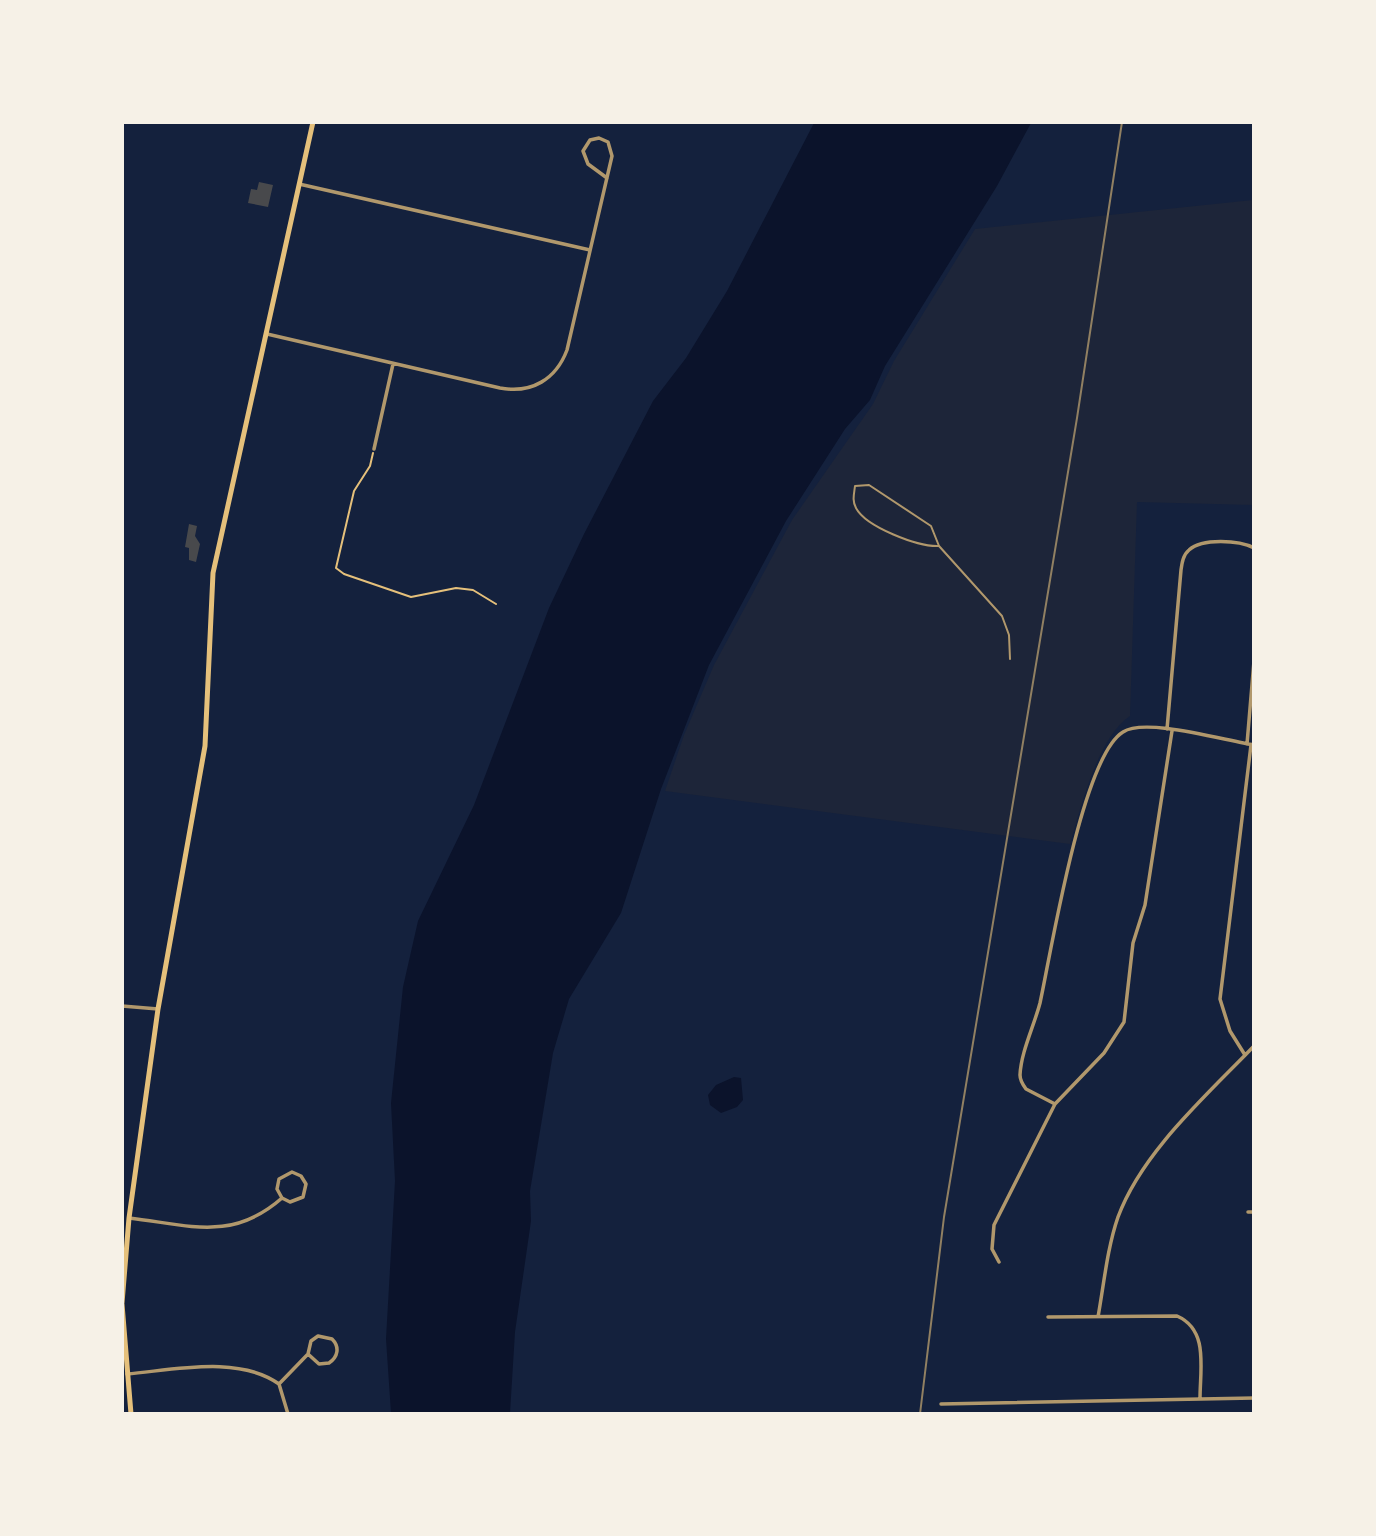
<svg xmlns="http://www.w3.org/2000/svg" width="1376" height="1536" font-family="Mulish,sans-serif">
	<rect width="100%" height="100%" fill="#14213d"/>
	<path fill="#1d2539" d="M1253,200V505L1137,502L1130,716C1098,737 1081,807 1070,844L665,791L684,735L714,665L792,520L873,404L894,361L975,229Z"/>
	<path fill="#0b132b" d="M814,123H1031L997,186L885,366L870,400L845,429L786,521L709,665L661,789L621,913L569,999L553,1053L530,1191L531,1221L515,1332L510,1413H391L386,1339L395,1181L391,1103L403,987L418,921L474,805L549,608L584,534L653,401L686,358L727,291Z
		M734,1077L741,1078L743,1100L737,1107L721,1113L710,1105L708,1095L716,1085Z"/>
	<path fill="#48494c" d="M259,182L273,185L268,207L248,203L251,189L257,190Z
		M189,524L197,526L195,536L200,544L196,562L189,560V548L185,547Z"/>
	<g fill="none" stroke-linecap="round" stroke-linejoin="round">
		<path stroke="#e5c07b" stroke-width="2" d="M373,453L370,466L354,491L336,568L344,574L411,597L456,588L473,590L496,604"/>
		<path stroke="#b1986c" stroke-width="2" d="M939,546C918,547 866,527 856,508C852,501 854,494 855,486L869,485L931,526L939,546L1002,616L1009,635L1010,659"/>
		<path stroke="#b1986c" stroke-width="3.5" d="M299,184L590,250
			M267,334L500,388C532,394 556,379 567,350L612,156L608,142L599,138L590,140L583,151L588,164L607,178
			M374,449L393,364
			M1167,729L1181,570C1182,563 1183,555 1189,550C1202,538 1239,540 1254,548
			M1247,744L1254,661
			M122,1006L158,1009
			M1245,1055L1230,1031L1220,999L1251,745
			M1055,1104L1026,1089C1023,1085 1020,1081 1020,1075C1021,1052 1034,1026 1040,1003C1051,953 1082,757 1123,732C1145,717 1226,741 1254,745
			M1248,1212H1254
			M129,1218C190,1225 232,1242 282,1198L290,1202L303,1197L306,1184L301,1176L292,1172L279,1179L277,1189L282,1198
			M999,1262L992,1249L994,1225L1055,1104L1104,1053L1124,1022L1133,943L1145,905L1172,731
			M1048,1317L1177,1316C1209,1330 1200,1368 1200,1399
			M1098,1317C1104,1284 1107,1249 1118,1217C1142,1152 1206,1096 1254,1046
			M127,1374C174,1370 238,1355 279,1384L288,1414
			M279,1384L308,1354L319,1364L329,1363C338,1357 340,1347 332,1339L318,1336L311,1341L308,1354
			M941,1404L1254,1398"/>
		<path stroke="#e5c07b" stroke-width="5" d="M122,1303L129,1218L158,1009L205,746L213,573L313,122
			M122,1304L131,1414"/>
		<path stroke="#918062" stroke-width="2" d="M920,1414L944,1217L1077,418L1122,122"/>
	</g>
	<rect width="1376" height="1536" fill="none" stroke="#f6f1e7" stroke-width="248"/>
</svg>
